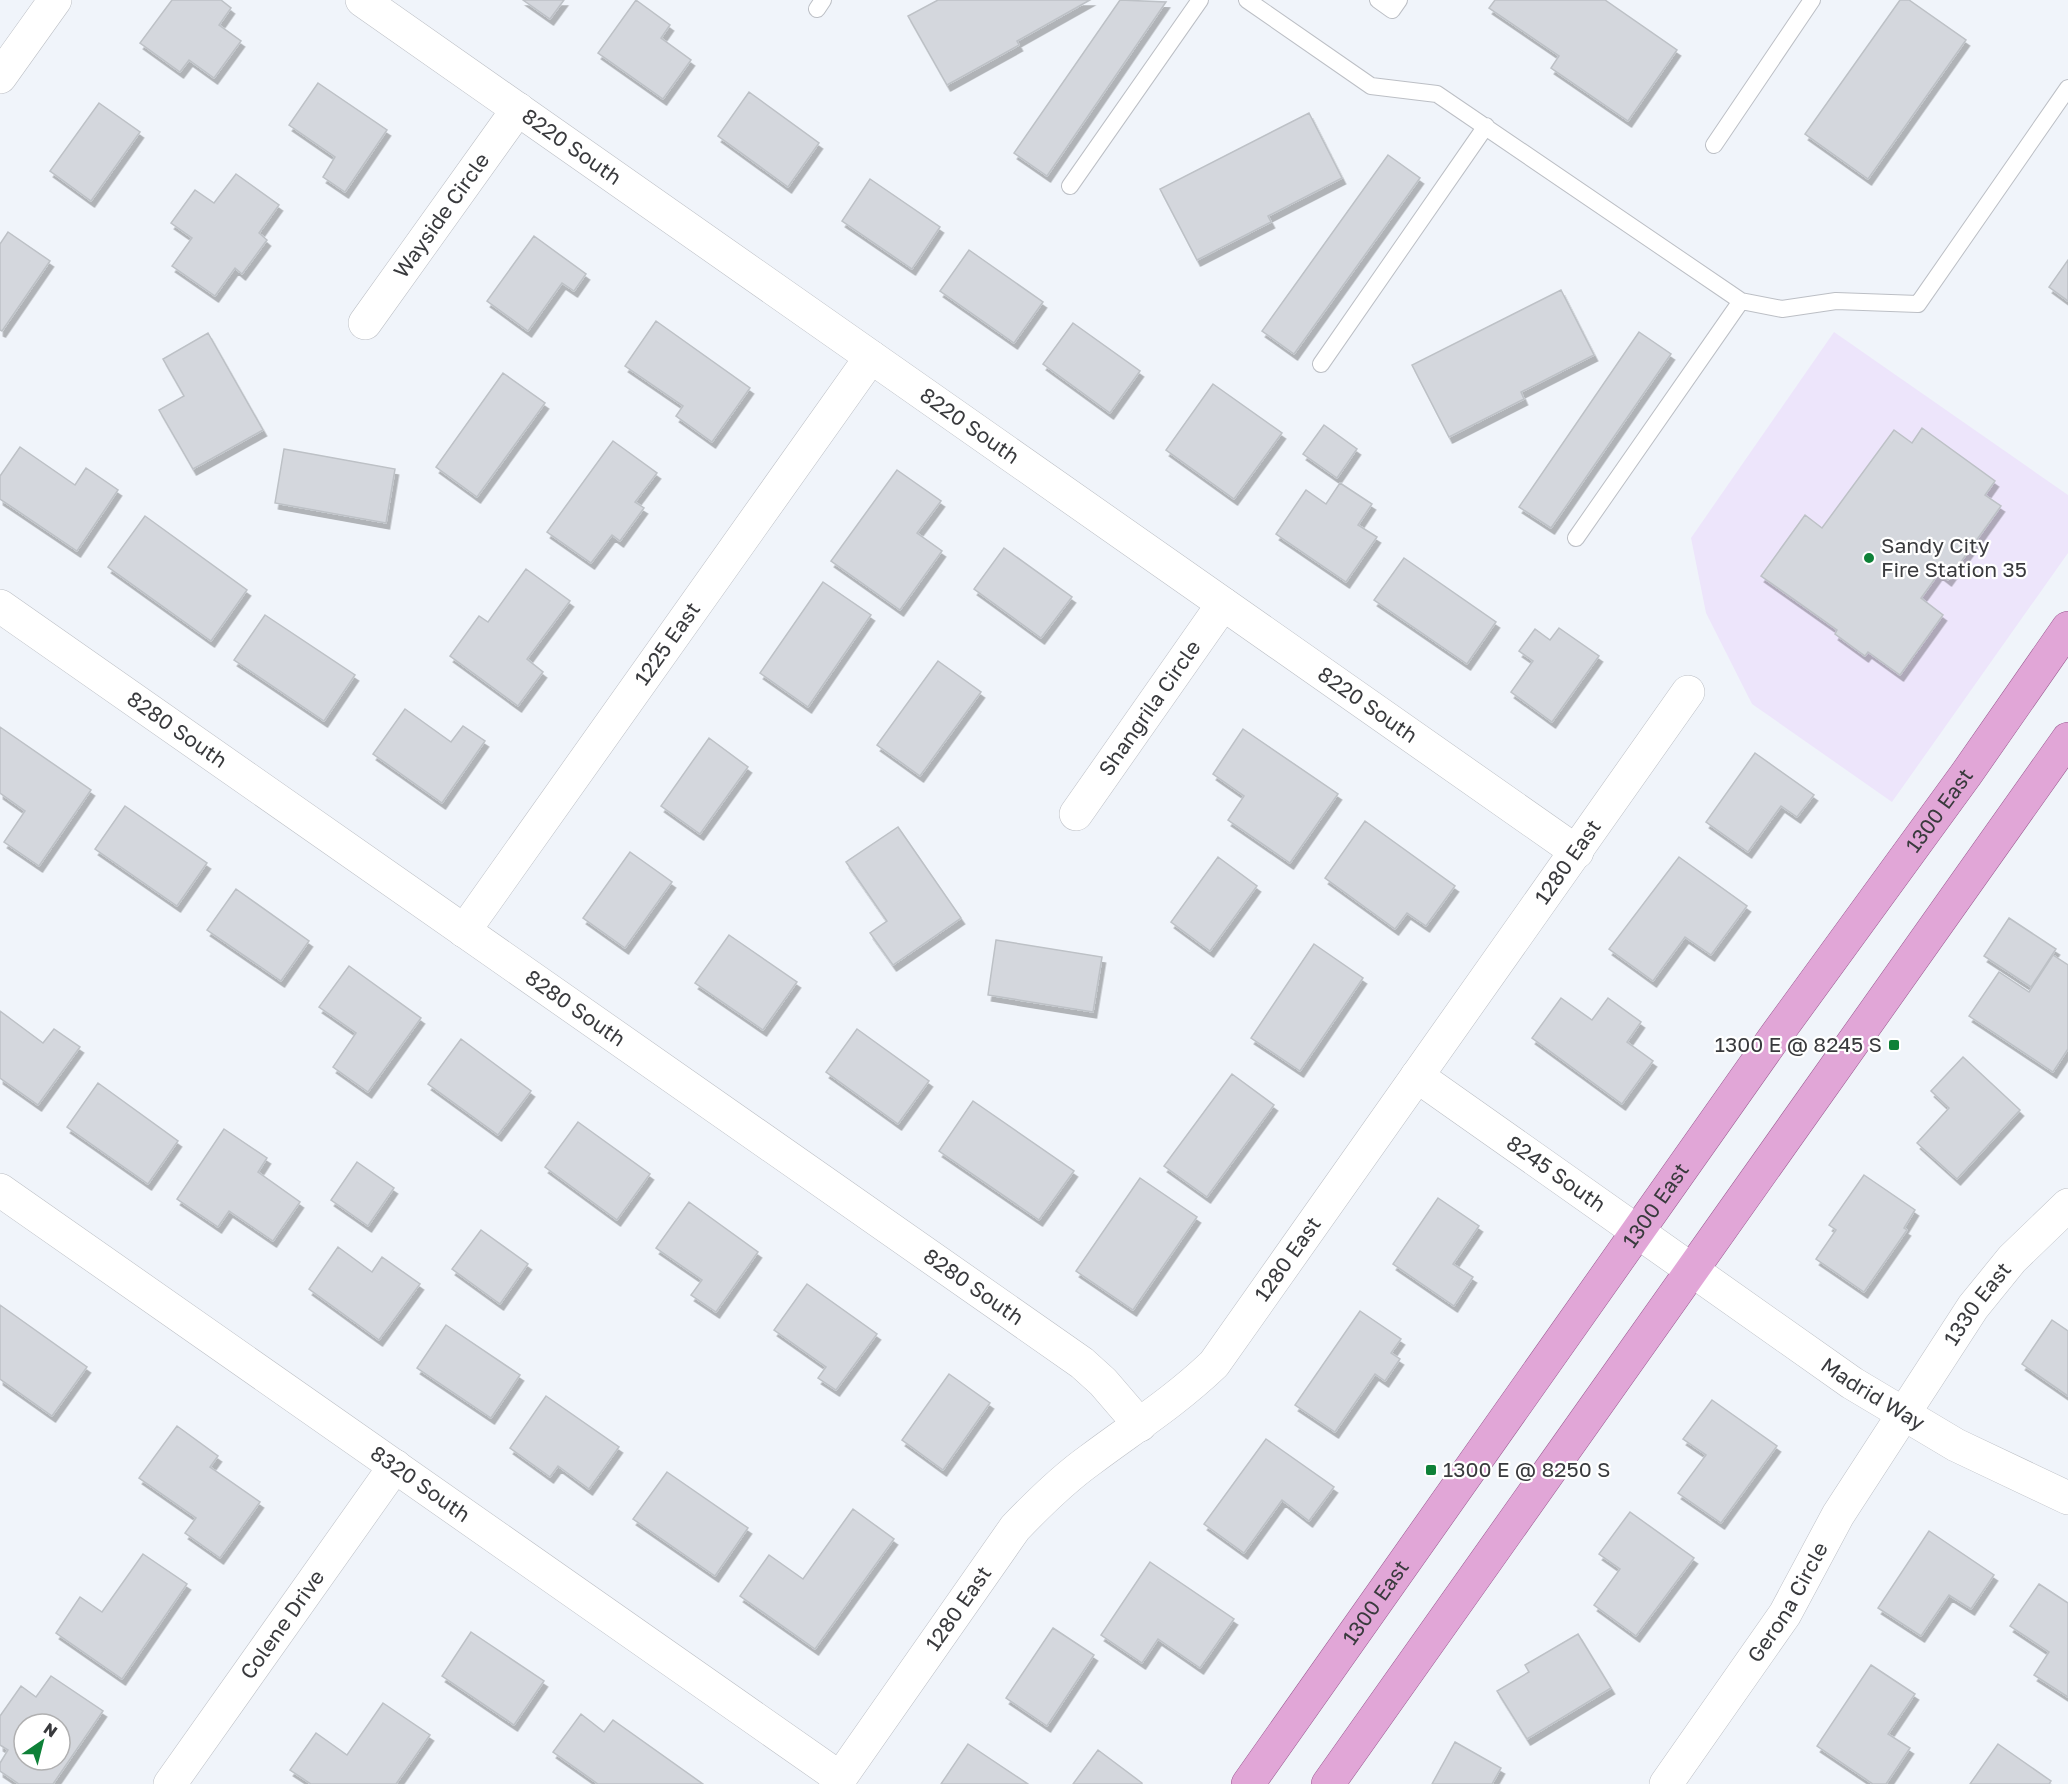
<svg xmlns="http://www.w3.org/2000/svg" width="2068" height="1784" font-family="'Golos Text',sans-serif">
	<defs>
		<filter id="shadow"><feDropShadow dx="3.5" dy="6" stdDeviation="0" flood-color="#0004"/></filter>
	</defs>
	<rect width="100%" height="100%" fill="#f0f4fa"/>
	<path fill="#ede5fb" d="M1834,332L2068,495V553L1892,802L1752,704L1706,613L1691,538Z"/>
	<path fill="#d4d7dd" stroke="#bdc1c6" stroke-width="1.5" fill-rule="evenodd" filter="url(#shadow)" d="M172,0H221L231,8L219,25L241,41L214,78L189,60L180,72L140,43Z
		M523,0H564L550,19Z
		M636,0L670,25L661,38L691,60L663,99L598,53Z
		M938,0H1090L1017,41L1019,45L947,85L908,16Z
		M1120,0L1166,2L1047,176L1014,153Z
		M1495,0H1605L1677,50L1628,121L1551,68L1559,56L1489,8Z
		M1900,0H1909L1966,40L1868,179L1805,134Z
		M318,83L387,130L345,192L323,177L335,157L289,125Z
		M749,92L819,143L788,187L718,136Z
		M99,103L140,132L91,201L50,171Z
		M1309,113L1342,178L1268,216L1271,222L1197,260L1160,189Z
		M1388,155L1420,178L1294,354L1262,331Z
		M236,174L279,205L259,233L267,240L242,274L235,268L215,296L172,266L192,238L171,223L195,190L214,203Z
		M870,179L940,227L912,269L842,221Z
		M8,232L50,261L2,331L0,330V244Z
		M534,236L586,274L574,291L562,283L528,331L487,301Z
		M969,250L1043,302L1014,343L940,291Z
		M2068,260V301L2049,287Z
		M1561,290L1594,355L1521,392L1524,399L1449,437L1412,365Z
		M656,321L750,388L712,442L676,416L683,406L625,366Z
		M1073,323L1140,371L1110,413L1043,364Z
		M1639,332L1671,354L1551,528L1519,507Z
		M208,333L263,430L193,469L159,410L184,396L163,359Z
		M503,373L545,403L477,497L436,467Z
		M1213,384L1282,433L1234,499L1166,450Z
		M1324,425L1357,449L1337,478L1303,454Z
		M1922,428L1995,481L1985,495L2001,506L1948,580L1939,573L1921,598L1943,615L1900,675L1868,652L1865,656L1835,634L1837,630L1761,576L1805,515L1822,528L1894,430L1912,443Z
		M613,441L657,473L635,502L644,508L620,541L612,535L591,563L547,532Z
		M20,447L75,485L86,468L118,490L77,551L0,499V476Z
		M284,449L395,469L386,523L275,503Z
		M897,470L941,501L917,533L942,551L900,610L831,561Z
		M1340,483L1372,504L1358,525L1377,537L1346,582L1276,534L1306,490L1326,504Z
		M145,516L247,590L211,641L108,567Z
		M1004,548L1072,597L1041,638L974,589Z
		M1404,558L1496,622L1467,664L1374,600Z
		M526,569L570,601L527,659L543,672L518,706L450,656L479,616L488,622Z
		M823,582L871,615L808,707L760,673Z
		M265,615L355,675L324,721L234,660Z
		M1559,628L1599,656L1552,722L1511,692L1533,661L1519,651L1535,629L1550,640Z
		M938,661L981,692L920,776L877,745Z
		M405,709L451,742L463,726L485,741L442,803L373,754Z
		M0,727L91,790L39,866L4,842L25,811L0,793Z
		M1243,729L1338,794L1290,863L1228,820L1244,796L1213,774Z
		M709,738L748,767L700,834L661,806Z
		M1755,753L1814,795L1797,817L1781,806L1748,852L1706,822Z
		M125,806L207,863L177,906L95,849Z
		M1365,821L1455,886L1426,926L1407,913L1395,929L1325,878Z
		M898,827L961,918L893,965L870,933L887,921L846,862Z
		M630,852L672,882L625,948L583,918Z
		M1218,857L1257,886L1210,951L1171,922Z
		M1679,857L1747,906L1711,955L1685,937L1653,981L1609,949Z
		M236,889L309,941L281,981L207,930Z
		M2009,918L2056,949L2031,987L1984,956Z
		M729,935L797,982L763,1030L695,983Z
		M996,940L1102,957L1093,1012L988,995Z
		M1314,944L1363,978L1300,1071L1251,1038Z
		M2053,955L2068,965V1049L2053,1072L1969,1016L1999,972L2029,992Z
		M349,966L421,1018L368,1092L333,1067L356,1033L319,1007Z
		M1561,998L1592,1020L1608,998L1641,1022L1627,1042L1653,1061L1622,1104L1532,1038Z
		M0,1011L43,1043L54,1029L80,1047L38,1105L0,1078Z
		M857,1029L929,1081L898,1124L826,1072Z
		M461,1039L531,1091L498,1135L428,1084Z
		M1963,1057L2020,1110L1957,1179L1917,1143L1949,1108L1931,1091Z
		M1232,1074L1274,1105L1207,1197L1164,1166Z
		M98,1083L178,1141L148,1184L67,1127Z
		M973,1101L1074,1171L1039,1220L939,1151Z
		M578,1122L650,1174L617,1220L545,1167Z
		M224,1129L267,1158L258,1172L300,1202L273,1241L229,1211L218,1227L177,1199Z
		M357,1162L394,1188L368,1226L331,1200Z
		M1864,1175L1915,1210L1904,1228L1907,1230L1864,1292L1816,1259L1836,1230L1829,1225Z
		M1140,1178L1197,1217L1133,1310L1076,1271Z
		M1438,1198L1479,1226L1453,1264L1473,1277L1454,1306L1393,1264Z
		M689,1202L758,1252L716,1312L691,1295L702,1280L656,1248Z
		M481,1230L528,1264L500,1304L452,1269Z
		M338,1247L372,1272L382,1257L420,1284L379,1340L309,1289Z
		M807,1284L877,1334L836,1390L818,1378L826,1367L774,1330Z
		M0,1305L87,1367L52,1416L0,1379Z
		M1360,1311L1401,1339L1391,1353L1400,1359L1385,1381L1375,1374L1335,1432L1295,1405Z
		M2052,1320L2068,1331V1396L2022,1364Z
		M446,1325L520,1375L491,1418L417,1368Z
		M949,1374L990,1403L943,1470L902,1440Z
		M546,1396L619,1447L589,1489L558,1466L550,1477L510,1448Z
		M1712,1400L1777,1446L1721,1523L1678,1493L1706,1455L1683,1439Z
		M177,1426L218,1456L210,1467L260,1502L220,1558L185,1533L196,1518L139,1478Z
		M1266,1439L1334,1487L1309,1521L1282,1500L1244,1553L1204,1524Z
		M667,1472L748,1528L715,1576L633,1519Z
		M853,1509L894,1539L815,1649L740,1596L769,1555L803,1579Z
		M1630,1512L1694,1558L1636,1636L1594,1605L1620,1569L1599,1554Z
		M1929,1531L1994,1575L1971,1609L1949,1595L1921,1636L1878,1608Z
		M143,1554L187,1584L122,1679L56,1633L80,1597L102,1612Z
		M1150,1562L1234,1619L1200,1668L1158,1639L1142,1663L1101,1635Z
		M2039,1584L2068,1603V1697L2034,1675L2049,1652L2010,1626Z
		M1053,1628L1094,1655L1047,1726L1006,1698Z
		M471,1632L544,1681L514,1725L442,1676Z
		M1578,1634L1611,1688L1527,1739L1497,1691L1529,1672L1525,1665Z
		M1871,1665L1915,1694L1888,1734L1910,1748L1886,1784H1873L1817,1746Z
		M51,1676L103,1711L53,1784H19L0,1771V1763L8,1750L0,1745V1716L21,1686L36,1697ZM24,1724H60V1760H24Z
		M383,1703L430,1735L396,1784H311L290,1770L316,1733L347,1755Z
		M581,1714L604,1732L613,1720L703,1784H598L553,1752Z
		M1455,1742L1501,1768L1492,1784H1432Z
		M968,1744L1028,1784H941Z
		M1998,1744L2051,1781L2049,1784H1970Z
		M1098,1750L1142,1783V1784H1073Z"/>
	<g fill="none" stroke-linecap="round" stroke-linejoin="round">
		<defs>
			<path id="service" d="M1247,0L1371,86L1437,94L1741,301L1782,309L1836,301L1918,304L2068,88
				M1378,0L1392,10L1399,0
				M817,9L823,0
				M1714,145L1812,0
				M1070,186L1200,0
				M1321,364L1486,126
				M1576,538L1741,301"/>
			<g id="minor">
				<path id="s1" d="M362,0L1577,852"/>
				<path d="M0,77L55,0"/>
				<path id="s2" d="M365,323L518,109"/>
				<path id="s3" d="M0,606L1082,1363L1103,1382L1140,1425"/>
				<path id="s4" d="M1076,814L1223,604"/>
				<path id="s5" d="M464,931L871,357"/>
				<path id="s6" d="M1417,1076L1852,1383L1956,1445L2068,1498"/>
				<path id="s7" d="M0,1190L840,1778"/>
				<path id="s8" d="M170,1784L395,1466"/>
				<path id="s9" d="M836,1784L1015,1528C1038,1504 1062,1480 1090,1460C1134,1427 1173,1403 1214,1364L1688,692"/>
				<path id="s10" d="M1666,1784L1785,1614L1838,1515L1973,1307L2012,1259L2068,1205"/>
			</g>
			<g id="primary">
				<path id="s11" d="M1248,1784L1774,1038L1967,773L2068,628"/>
				<path d="M1328,1784L2068,739"/>
			</g>
		</defs>
		<use href="#service" stroke="#bcbfc5" stroke-width="18"/>
		<use href="#minor" stroke="#bcbfc5" stroke-width="34"/>
		<use href="#primary" stroke="#995a90" stroke-width="34"/>
		<use href="#service" stroke="#fff" stroke-width="16"/>
		<use href="#minor" stroke="#fff" stroke-width="33"/>
		<use href="#primary" stroke="#e1a6d7" stroke-width="33"/>
	</g>
	<g fill="#0e8138" stroke="#fff" stroke-width="2">
		<circle cx="1869" cy="558" r="6"/>
		<rect x="1888" y="1039" width="12" height="12" rx="3"/>
		<rect x="1425" y="1464" width="12" height="12" rx="3"/>
	</g>
	<g text-anchor="middle" stroke-width="4.5" stroke-linejoin="round" paint-order="stroke">
		<g font-size="21" fill="#393a3d" stroke="#fff">
			<text dy="7" stroke="none"><textPath href="#s1" startOffset="256">8220 South</textPath></text>
			<text dy="7" stroke="none"><textPath href="#s2" startOffset="132">Wayside Circle</textPath></text>
			<text dy="7" stroke="none"><textPath href="#s1" startOffset="742">8220 South</textPath></text>
			<text dy="7" stroke="none"><textPath href="#s5" startOffset="352">1225 East</textPath></text>
			<text dy="7" stroke="none"><textPath href="#s1" startOffset="1228">8220 South</textPath></text>
			<text dy="7" stroke="none"><textPath href="#s4" startOffset="129">Shangrila Circle</textPath></text>
			<text dy="7" stroke="none"><textPath href="#s3" startOffset="216">8280 South</textPath></text>
			<text dy="7" stroke="none"><textPath href="#s11" startOffset="1194">1300 East</textPath></text>
			<text dy="7" stroke="none"><textPath href="#s9" startOffset="1185">1280 East</textPath></text>
			<text dy="7" stroke="none"><textPath href="#s3" startOffset="702">8280 South</textPath></text>
			<text dy="7" stroke="none"><textPath href="#s6" startOffset="170">8245 South</textPath></text>
			<text dy="7" stroke="none"><textPath href="#s11" startOffset="708">1300 East</textPath></text>
			<text dy="7" stroke="none"><textPath href="#s9" startOffset="699">1280 East</textPath></text>
			<text dy="7" stroke="none"><textPath href="#s3" startOffset="1188">8280 South</textPath></text>
			<text dy="7" stroke="none"><textPath href="#s10" startOffset="573">1330 East</textPath></text>
			<text dy="7" stroke="none"><textPath href="#s6" startOffset="556">Madrid Way</textPath></text>
			<text dy="7" stroke="none"><textPath href="#s7" startOffset="513">8320 South</textPath></text>
			<text dy="7" stroke="none"><textPath href="#s11" startOffset="222">1300 East</textPath></text>
			<text dy="7" stroke="none"><textPath href="#s10" startOffset="219">Gerona Circle</textPath></text>
			<text dy="7" stroke="none"><textPath href="#s9" startOffset="214">1280 East</textPath></text>
			<text dy="7" stroke="none"><textPath href="#s8" startOffset="195">Colene Drive</textPath></text>
		</g>
		<g font-size="21" fill="#393a3d" stroke="#fff" text-anchor="start">
			<text x="1881" y="553">Sandy City<tspan x="1881" dy="24">Fire Station 35</tspan></text>
			<text x="1882" y="1052" text-anchor="end">1300 E @ 8245 S</text>
			<text x="1443" y="1477">1300 E @ 8250 S</text>
		</g>
	</g>
	<g transform="translate(42 1742) rotate(35)"><circle r="28" fill="#ffffff" stroke="#b0b0b1" stroke-width="1.5"/>
	<path d="M0-4.5L10 22L0 15L-10 22Z" fill="#0e8138"/>
	<text y="-9" font-size="16" font-weight="bold" text-anchor="middle" fill="#393a3d">N</text>
	</g>
</svg>
